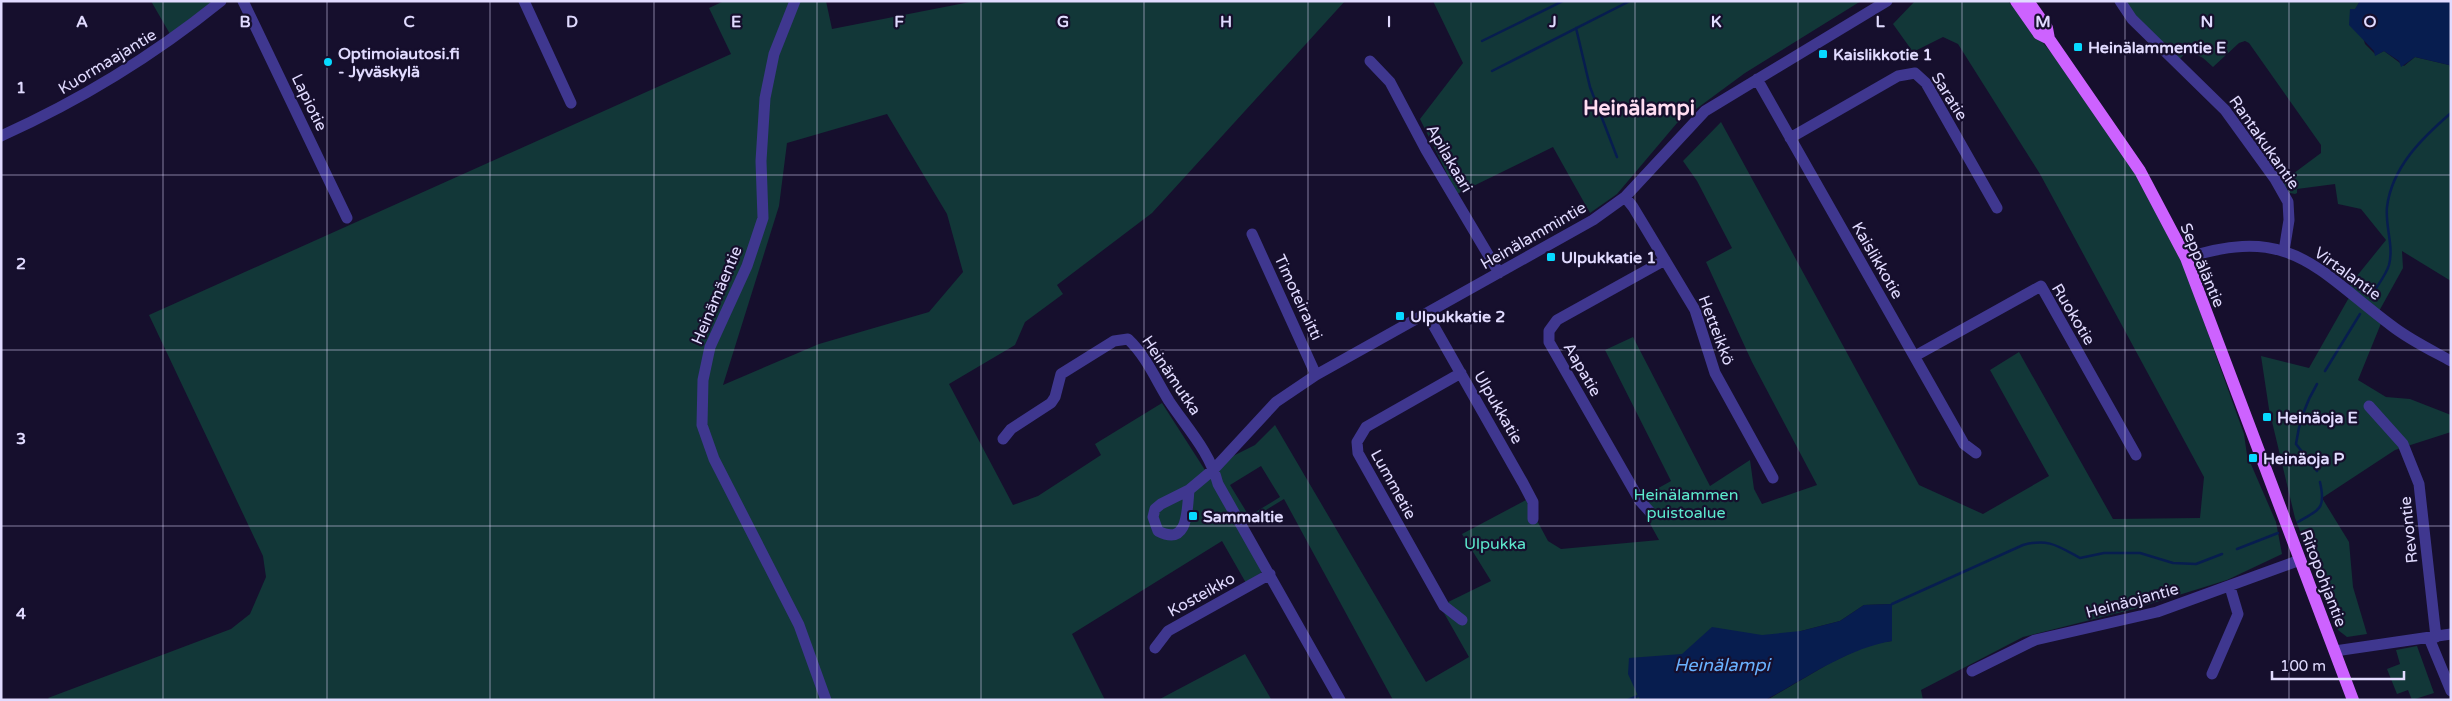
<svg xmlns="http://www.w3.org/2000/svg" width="2452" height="701" font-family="'Varela Round',sans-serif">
	<rect width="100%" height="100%" fill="#160f2d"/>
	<path fill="#123738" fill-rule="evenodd" d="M151,1H213L170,34Z
		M724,1H826L832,29L975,1H1345L1152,213L1057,285L1063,294L1025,322L1015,345L949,384L1013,505L1038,496L1101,455L1095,444L1162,403L1205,470L1255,445L1275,425L1426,682L1469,657L1440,606L1491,581L1462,534L1526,500L1548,541L1561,549L1659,540L1637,500L1671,481L1605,350L1633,337L1710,486L1750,460L1754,489L1762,504L1817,485L1752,362L1706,262L1732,248L1697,181L1683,161L1721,122L1919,485L1983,514L2049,476L1990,370L2019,352L2113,519L2200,518L2204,477L2040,174L1958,44L1943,37L1913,52L1893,24L1915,1H2008L2069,74L2121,148L2163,219L2186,272L2244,434L2247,455L2276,522L2282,554L2227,580L2134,609L2023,637L1921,690L1923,700H1767L1830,663L1870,644L1892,641V604L1864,605L1840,621L1801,631L1722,700H1393L1284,499L1240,526L1265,570L1246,583L1222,541L1072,634L1105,700H50L48,698L231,629L250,614L266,577L263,556L149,315L731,54L709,8ZM887,114L947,214L963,272L929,312L819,344L723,385L779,206L787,143ZM1261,466L1280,497L1249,516L1230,485Z
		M1433,1H1861L1745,73L1677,123L1617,194L1590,213L1553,147L1457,194L1420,119L1463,63Z
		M2125,1H2360L2355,10L2365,44L2376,55L2384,51L2404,66L2415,57L2449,65L2451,69V281L2402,251L2403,268L2378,313L2348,287L2386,240L2361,209L2338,204L2335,184L2297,189V193L2295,194L2290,193L2282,182L2321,153V145L2249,43L2245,41L2239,43L2213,67L2203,58L2192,52L2185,53L2180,59L2135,16Z
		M2351,294L2382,321L2358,380L2386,397L2410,399L2451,415V432L2395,450L2322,498L2349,542L2353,587L2367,634L2347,637L2338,630L2295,518L2269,409L2261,356L2309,368Z
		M2417,646L2434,693L2412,700L2408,690L2397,694L2387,669L2400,664L2396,650Z
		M1245,654L1271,699L1158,700Z"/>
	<path fill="#071d4f" d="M2360,1H2451V69L2449,65L2415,57L2401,67L2399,61L2384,51L2375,56L2374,51L2349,25L2350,9H2355Z
		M1892,604V641C1846,649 1807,678 1767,699C1761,701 1656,700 1640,700L1628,674L1629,658L1682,654L1712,627L1762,635L1801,631L1840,621L1864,605Z"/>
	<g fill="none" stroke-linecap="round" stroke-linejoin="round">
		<path stroke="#071d4f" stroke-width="2.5" d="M1576,28L1590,87L1617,157
			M1482,41L1563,1
			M1492,71L1630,1
			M2372,295C2377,286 2386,275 2389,265C2394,246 2385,226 2387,207C2392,167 2422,138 2451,113
			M2325,371L2360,314
			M2317,471L2296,444C2299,421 2305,404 2317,384
			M2298,522C2320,509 2326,509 2320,482
			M2237,549L2278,533
			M1892,604L2023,545C2048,538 2058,546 2080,558L2104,553H2140L2173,563L2196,564L2222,554
			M1628,700L1638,696"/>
		<path stroke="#3f378f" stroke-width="11" d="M243,1L347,218
			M524,1L571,103
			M795,1L774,54L765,98L761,161L763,218L747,266L710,347L703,380L702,425L714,459L799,625L826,700
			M2120,1L2132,19L2225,110L2275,179L2288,202L2289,220L2284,251
			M1370,61L1390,82L1426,150L1499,273
			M1757,79L1964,444L1976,453
			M1,136C81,100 153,56 221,1
			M1790,138L1898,76L1915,73L1926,83L1997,208
			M1625,197L1633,207L1695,310L1715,373L1773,478
			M1252,234L1316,375
			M2186,258C2291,224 2316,269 2392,326C2410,340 2431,350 2451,361
			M1427,314L1523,483L1533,502V519
			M1915,356L2041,286L2136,455
			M1461,373L1366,427L1357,442L1358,453L1444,606L1462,620
			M2369,406L2403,444L2419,484L2436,637
			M1003,439L1011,429L1051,403L1055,397L1061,374L1114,341L1128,339C1146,356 1156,380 1169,401C1187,428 1210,452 1218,484L1340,700
			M1189,490C1187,509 1189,547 1158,531L1153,517L1155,509L1161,504L1189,490L1214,469L1276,402L1316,375L1593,220L1625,197L1705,111L1887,1
			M1651,513L1640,501L1549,342V331L1557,320L1665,260
			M2429,638L2451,691
			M1155,648L1168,631L1270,574
			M2335,651L2451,634
			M1972,671L2035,640L2157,612L2300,560
			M2212,674L2238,614L2230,587"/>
		<path stroke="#cd62ff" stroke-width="12" d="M2016,1L2039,34L2049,39L2140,171L2186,258L2353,700
			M2028,1L2047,28L2049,39"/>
	</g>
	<path fill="none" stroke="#e1dbff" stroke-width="1" stroke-opacity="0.55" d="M163,1V700M327,1V700M490,1V700M654,1V700M817,1V700M981,1V700M1144,1V700M1308,1V700M1471,1V700M1635,1V700M1798,1V700M1962,1V700M2125,1V700M2289,1V700M1,175H2451M1,350H2451M1,526H2451"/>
	<g fill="#07d9ff" stroke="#160f2d" stroke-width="2">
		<rect x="2073" y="42" width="10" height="10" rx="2.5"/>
		<rect x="1818" y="49" width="10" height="10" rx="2.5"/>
		<circle cx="328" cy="62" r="5"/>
		<rect x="1546" y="252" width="10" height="10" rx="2.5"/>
		<rect x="1395" y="311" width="10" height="10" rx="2.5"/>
		<rect x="2262" y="412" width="10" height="10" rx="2.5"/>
		<rect x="2248" y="453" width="10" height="10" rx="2.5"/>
		<rect x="1188" y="511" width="10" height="10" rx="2.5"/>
	</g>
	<g text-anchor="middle" stroke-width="4.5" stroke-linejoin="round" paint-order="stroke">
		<g font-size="16" font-weight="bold" fill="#e1dbff" stroke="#160f2d" text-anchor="start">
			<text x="2088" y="53">Heinälammentie E</text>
			<text x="338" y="59">Optimoiautosi.fi<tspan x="338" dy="18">- Jyväskylä</tspan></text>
			<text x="1833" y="60">Kaislikkotie 1</text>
			<text x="1561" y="263">Ulpukkatie 1</text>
			<text x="1410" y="322">Ulpukkatie 2</text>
			<text x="2277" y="423">Heinäoja E</text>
			<text x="2263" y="464">Heinäoja P</text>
			<text x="1203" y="522">Sammaltie</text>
		</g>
		<g font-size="16" fill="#e1dbff" stroke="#160f2d">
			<text transform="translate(107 61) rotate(-31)" y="6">Kuormaajantie</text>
			<text transform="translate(1950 96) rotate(58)" y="6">Saratie</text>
			<text transform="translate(310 102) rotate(64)" y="6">Lapiotie</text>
			<text transform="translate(2265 142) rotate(55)" y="6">Rantakukantie</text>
			<text transform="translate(1450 158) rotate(60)" y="6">Apilakaari</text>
			<text transform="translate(1533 235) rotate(-30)" y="6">Heinälammintie</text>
			<text transform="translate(1878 260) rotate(60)" y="6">Kaislikkotie</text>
			<text transform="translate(2203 265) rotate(67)" y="6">Seppäläntie</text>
			<text transform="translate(2348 273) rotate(36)" y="6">Virtalantie</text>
			<text transform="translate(716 295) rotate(-67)" y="6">Heinämäentie</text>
			<text transform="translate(1299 297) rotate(65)" y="6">Timoteiraitti</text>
			<text transform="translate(2074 314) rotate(59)" y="6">Ruokotie</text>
			<text transform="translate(1717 330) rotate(69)" y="6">Hetteikkö</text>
			<text transform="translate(1583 369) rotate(60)" y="6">Aapatie</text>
			<text transform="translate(1172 375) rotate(56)" y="6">Heinämutka</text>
			<text transform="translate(1499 407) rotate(60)" y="6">Ulpukkatie</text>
			<text transform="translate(1394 484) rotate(61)" y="6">Lummetie</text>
			<text transform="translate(2408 530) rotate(-96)" y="6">Revontie</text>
			<text transform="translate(2324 578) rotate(69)" y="6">Ritopohjantie</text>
			<text transform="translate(1201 594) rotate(-29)" y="6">Kosteikko</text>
			<text transform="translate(2132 600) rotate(-15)" y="6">Heinäojantie</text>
		</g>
		<g font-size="16" fill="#5deace" stroke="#160f2d">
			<text x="1686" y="500">Heinälammen<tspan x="1686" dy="18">puistoalue</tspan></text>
			<text x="1495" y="549">Ulpukka</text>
		</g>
		<g font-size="18" font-style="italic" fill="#69b1ff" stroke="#160f2d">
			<text x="1722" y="671">Heinälampi</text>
		</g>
		<g font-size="21" font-weight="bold" fill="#ffddf1" stroke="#160f2d">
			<text x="1639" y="115">Heinälampi</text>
		</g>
	</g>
	<g font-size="16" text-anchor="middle" font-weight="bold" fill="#e1dbff" stroke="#160f2d" stroke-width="4.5" stroke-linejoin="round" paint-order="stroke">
		<text x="82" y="27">A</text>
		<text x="245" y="27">B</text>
		<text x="409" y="27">C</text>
		<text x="572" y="27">D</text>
		<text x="736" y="27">E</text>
		<text x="899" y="27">F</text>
		<text x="1063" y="27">G</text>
		<text x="1226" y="27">H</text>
		<text x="1389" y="27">I</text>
		<text x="1553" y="27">J</text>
		<text x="1716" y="27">K</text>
		<text x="1880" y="27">L</text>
		<text x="2043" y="27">M</text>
		<text x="2207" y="27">N</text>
		<text x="2370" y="27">O</text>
		<text x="21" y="93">1</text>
		<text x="21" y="269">2</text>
		<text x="21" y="444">3</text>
		<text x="21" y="619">4</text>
	</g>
	<rect width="2452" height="701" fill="none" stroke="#e1dbff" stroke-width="5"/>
	<path d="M2272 671v8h132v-8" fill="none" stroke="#e1dbff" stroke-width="2.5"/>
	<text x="2280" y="671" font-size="15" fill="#e1dbff" stroke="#160f2d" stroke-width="4" paint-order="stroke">100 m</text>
</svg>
